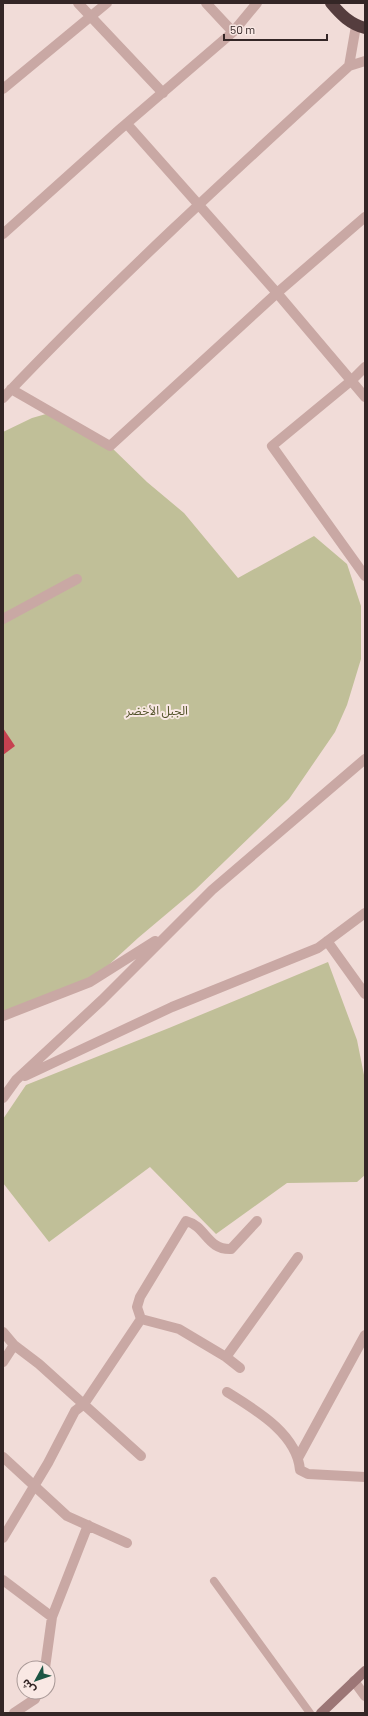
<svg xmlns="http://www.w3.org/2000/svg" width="368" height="1716" font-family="Barlow,'Noto Sans Arabic',sans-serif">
	<rect width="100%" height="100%" fill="#f1dcd8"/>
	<path fill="#c0bf98" d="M53,412L110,446L147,482L184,513L238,578L314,536L347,564L361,606V659L347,705L335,732L289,799L195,890L138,938L90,982L3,1016V432L32,418Z
		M328,962L357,1040L365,1080V1175L357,1182L287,1183L216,1234L150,1167L49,1242L3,1183V1119L26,1085L169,1028Z"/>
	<path fill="#c64150" d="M3,728L15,746L3,755Z"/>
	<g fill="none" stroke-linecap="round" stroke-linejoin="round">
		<path stroke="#c9a8a4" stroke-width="8" d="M214,1581L310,1713"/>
		<path stroke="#c9a8a4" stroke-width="10" d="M78,3L163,93
			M206,3L233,32
			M349,66L356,26
			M3,89L107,3
			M127,124L277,293L365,397
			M3,234L119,130L233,32L257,3
			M365,367L352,380L272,446L365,576
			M11,389L110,446L277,293L365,217
			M3,398C113,282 231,174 349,66L365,61
			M3,619L77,579
			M327,941L365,994
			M3,1016L90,982L155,941
			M25,1076L172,1007L318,948L365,913
			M3,1098L16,1080L102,1000L212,890L365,759
			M141,1319L137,1307L140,1297L186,1221C206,1226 207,1250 231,1249L257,1221
			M141,1319L179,1329L226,1357L240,1368
			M3,1332L14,1345L39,1364L141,1456
			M226,1357L298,1257
			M3,1362L14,1345
			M227,1392C254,1409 297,1433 300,1470L308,1474L365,1477
			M3,1457L67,1516L127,1543
			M298,1458L365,1335
			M3,1538L48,1463L75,1411L84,1404L141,1319
			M3,1580L52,1617
			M45,1668L52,1617L88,1525
			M354,1681L365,1696
			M14,1713L35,1699L38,1692"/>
		<path stroke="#9c7676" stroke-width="10" d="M321,1713L365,1671"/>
		<path stroke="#553d3e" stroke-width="12" d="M331,3C341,15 350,24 365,28"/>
	</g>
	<g text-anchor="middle" stroke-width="4" stroke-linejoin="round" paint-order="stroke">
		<g font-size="12" fill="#52522a" stroke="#f9e8e4">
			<text x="157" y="715">الجبل الأخضر</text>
		</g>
	</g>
	<rect width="368" height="1716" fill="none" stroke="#342626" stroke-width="8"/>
	<g transform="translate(36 1680) rotate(230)"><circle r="19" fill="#f9e8e4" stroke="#aa9a98"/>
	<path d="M0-3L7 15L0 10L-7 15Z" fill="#1c5544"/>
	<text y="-6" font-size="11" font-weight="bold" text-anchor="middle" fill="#342626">ش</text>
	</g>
	<path d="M224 34v6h103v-6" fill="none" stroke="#342626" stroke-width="2"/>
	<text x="230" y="34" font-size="12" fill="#342626" stroke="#f9e8e4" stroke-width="3" paint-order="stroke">50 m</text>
</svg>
